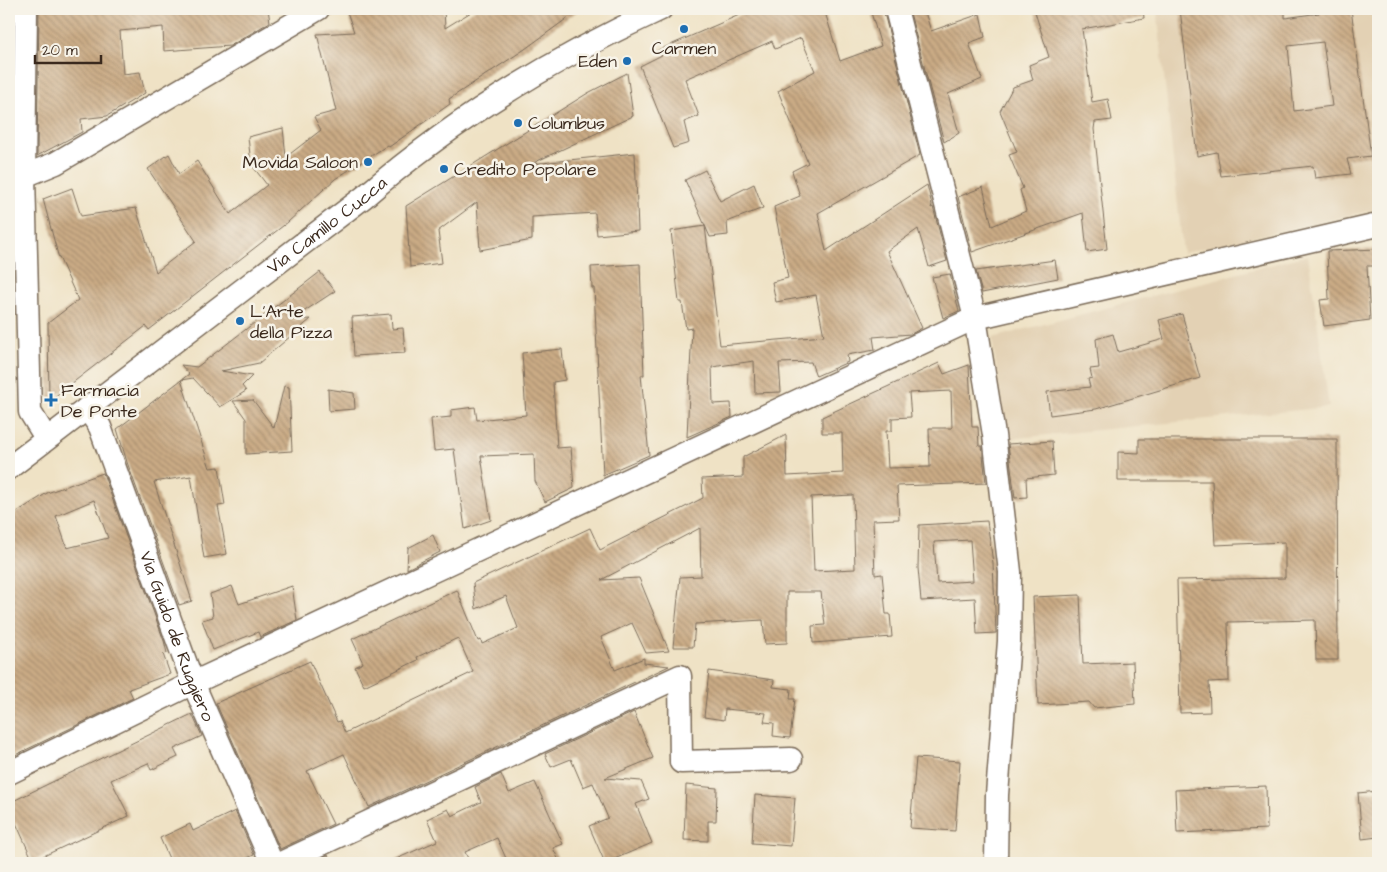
<svg xmlns="http://www.w3.org/2000/svg" width="1387" height="872" font-family="'Architects Daughter',sans-serif">
	<defs>
		<pattern id="building-back-hatch" width="6" height="6" patternUnits="userSpaceOnUse" patternTransform="scale(1.25)"><rect width="6" height="6" fill="#caab85"/><path d="M-1 5l2 2M0 0l6 6M5-1l2 2" fill="none" stroke="#a58b6c"/></pattern>
	</defs>
	<rect width="100%" height="100%" fill="#f7f3e8"/>
	<filter id="ink" filterUnits="userSpaceOnUse"><feTurbulence type="fractalNoise" baseFrequency=".02" numOctaves="2"/><feDisplacementMap in="SourceGraphic" scale="10" xChannelSelector="R" yChannelSelector="G"/><feConvolveMatrix kernelMatrix="1 2 1 2 8 2 1 2 1" color-interpolation-filters="sRGB"/></filter>
	<filter id="wash" filterUnits="userSpaceOnUse"><feTurbulence type="fractalNoise" baseFrequency=".0096" numOctaves="4" result="noise"/><feDisplacementMap in="SourceGraphic" scale="20" xChannelSelector="R" yChannelSelector="G"/><feGaussianBlur stdDeviation="1.12" result="paint"/><feColorMatrix in="noise" values="0 0 0 0 0 0 0 0 0 0 0 0 0 0 0 0 0 1.4 0 .05"/><feComposite in="paint" operator="in"/></filter>
	<g filter="url(#wash)">
		<rect width="100%" height="100%" fill="#efe2c5"/>
		<path fill="#e3d1b4" d="M1157,9H1378V209L1183,253Z
			M1308,255L1329,407L1007,439L992,338Z"/>
		<g id="blocks">
			<path fill="url(#building-back-hatch)" fill-rule="evenodd" d="M9,9H13L11,167L9,168Z
				M39,9H268L270,22L230,46L164,51L163,27L120,31L123,74L140,72L145,93L107,116L81,119L82,132L37,156Z
				M346,9H444L445,28L476,9H580L525,49L449,99L450,104L389,147L388,145L335,179L288,222L149,330L146,326L49,401L48,323L78,300L58,255L43,199L72,188L81,216L136,208L156,272L196,241L148,169L169,154L179,174L197,161L230,214L267,185L251,164L248,137L283,128L286,157L321,130L314,117L336,111L317,34L354,32Z
				M753,9H824L840,61L881,46L870,9H883L920,155L818,213L826,251L927,185L932,205L931,208L933,207L947,261L929,267L918,229L887,251L922,328L911,334L873,337L875,350L847,355L848,362L816,376L811,362L779,363L781,392L755,393L754,361L712,367L713,404L731,403L732,417L687,437L692,328L686,329L682,302H679L671,231L705,226L720,345L824,336L816,295L776,302L772,282L788,278L774,207L800,196L792,171L808,163L778,91L815,71L801,38L775,49L772,41L685,79L699,116L684,122L689,143L673,148L640,66L662,55L659,50Z
				M909,9H924L931,31L980,14L985,37L969,43L982,79L948,94L959,133L944,142Z
				M1034,9H1143L1144,18L1082,29L1092,102L1108,99L1112,120L1095,122L1094,129L1107,249L1087,252L1083,213L972,252L958,197L983,187L992,226L1026,211L1020,190L1023,188L1009,155L1017,152L1000,111L1013,87L1033,80L1029,65L1049,57Z
				M1180,9H1285V18L1319,13V9H1351L1371,156L1347,159L1351,174L1315,178L1313,166L1221,176L1217,152L1197,156ZM1323,42L1332,106L1294,111L1288,46Z
				M627,73L633,116L531,164L635,153L638,231L597,235L595,213L532,217V240L480,250L477,202L438,231L442,263L410,267L406,206L588,93Z
				M705,170L720,201L754,184L763,208L727,222L728,235L710,237L685,180Z
				M1378,249V266H1367L1370,320L1324,326L1320,300L1329,299L1327,251Z
				M1055,260L1058,278L982,293L976,271Z
				M640,264L644,375H641L649,455L603,475L594,288H592L591,267Z
				M320,272L335,291L291,320L311,319L259,363L221,371L252,376L242,386L246,391L220,407L193,378L181,380L210,468L219,467L225,505L218,506L227,554L204,558L191,476L154,482L192,601L179,605L127,462L117,429L189,374L181,365L197,367Z
				M950,274L959,311L943,318L932,277Z
				M391,314L392,329L403,328L405,353L354,356L352,317Z
				M1182,314L1200,378L1096,409L1050,415L1047,392L1090,387L1088,379L1092,378L1090,369L1099,368L1096,339L1113,334L1118,352L1164,339L1159,320Z
				M562,349L565,380L553,382L557,448L571,447L574,488L545,502L535,481L534,454L481,456L491,520L465,529L454,449L434,451L431,419L451,417V410L475,407L477,420L526,415L522,353Z
				M939,363L944,374L969,365L972,427H978L979,446H982L986,483L897,486L899,519L873,520L875,575L882,574L886,614H890L892,637L813,643L812,626L825,625L821,592H787V643L765,644L763,620L695,624L693,647H673L680,577L701,576L700,528L601,580L639,578L669,651L646,653L632,623L601,637L615,670L644,658V663L669,666L369,807L344,754L307,771L333,824L280,849L216,703L310,661L337,722L340,721L345,733L473,672L458,638L417,657L418,660L364,686L355,667L363,663L352,639L457,590L478,641L481,640L482,644L518,628L506,596L476,609L473,583L590,528L600,550L703,498L702,479L743,477V457L786,435L787,476L843,473L842,433H822V417ZM951,391L952,428H929L930,467L888,468L886,431H892V418L911,417L909,393ZM853,495L855,569L814,571L811,497Z
				M284,386L289,387L292,451L246,454V419L233,401L253,400L274,428Z
				M328,389L354,393L355,409L329,411Z
				M1139,439H1337L1338,660H1316L1315,620L1228,622L1229,681L1209,682L1210,712L1180,713L1177,580L1285,578V542L1215,545L1212,481H1118V452L1139,453Z
				M1052,441L1054,475L1026,478L1027,497L1015,498L1008,444Z
				M103,473L164,641L167,653L163,654L170,674L129,689L133,698L9,758V517L47,493ZM94,500L108,538L67,548L56,516Z
				M987,521L993,563L996,633L977,634L975,598L921,601L918,568L919,525ZM970,540L973,581L937,583L934,542Z
				M433,535L440,552L407,569L408,548Z
				M232,586L239,604L292,586L297,620L260,637L258,632L213,650L202,620L213,617L210,594Z
				M1080,595L1083,664L1133,662L1135,704L1094,708L1089,702L1038,705L1033,597Z
				M709,671L774,680L773,687L791,689L790,699H795L790,738L773,736L774,723L764,722L766,713L725,709L724,720L704,717Z
				M634,712L653,758L605,778L641,781L649,799L636,804L652,843L605,863L589,826L608,818L593,783L583,787L571,759L551,767L545,754Z
				M192,714L202,736L174,749L178,757L151,770L148,763L111,780L129,816L33,861L16,823L9,827V803Z
				M916,758L960,761L955,831L910,828Z
				M501,774L509,793L535,782L563,844L553,848L560,863H508L497,838L465,852L470,863H387L437,841L427,819L448,809L452,816L481,802L475,787Z
				M686,785L717,788L716,821H708V841L684,840Z
				M1266,786L1267,829L1177,833L1175,790Z
				M1378,791V837L1362,839L1358,793Z
				M755,795L795,798L791,846L752,843Z
				M235,811L254,855L236,863H171L160,838L190,824L193,831Z
				M328,855L333,863H311Z"/>
		</g>
	</g>
	<g filter="url(#ink)">
		<use href="#blocks" fill-opacity="0" stroke="#7a6a58" stroke-width="1"/>
		<g fill="none" stroke-linecap="round" stroke-linejoin="round">
			<defs>
				<g id="minor">
					<path d="M26,9L24,176L30,412L46,438"/>
					<path d="M896,9L975,318L994,435L1010,572L1009,641L997,795L996,863"/>
					<path d="M12,181L56,163L318,9"/>
					<path id="s1" d="M87,408L100,427L193,683L272,863"/>
					<path id="s2" d="M9,468L364,197C453,120 554,58 661,9"/>
					<path d="M9,773L193,683L975,318L1378,225"/>
					<path d="M281,863L680,676L681,762L791,759"/>
				</g>
			</defs>
			<use href="#minor" stroke="#7a6a58" stroke-width="25"/>
			<use href="#minor" stroke="#fff" stroke-width="22"/>
		</g>
	</g>
	<g fill="#1f6fb2" stroke="#f7f3e8" stroke-width="2">
		<circle cx="684" cy="29" r="5"/>
		<circle cx="627" cy="61" r="5"/>
		<circle cx="518" cy="123" r="5"/>
		<circle cx="368" cy="162" r="5"/>
		<circle cx="444" cy="169" r="5"/>
		<circle cx="240" cy="321" r="5"/>
		<path d="M48.5 392.5h5v5h5v5h-5v5h-5v-5h-5v-5h5z"/>
	</g>
	<g text-anchor="middle" stroke-width="5" stroke-linejoin="round" paint-order="stroke">
		<g font-size="18" fill="#3b2a1e" stroke="#f7f3e8" text-anchor="start">
			<text x="684" y="54" text-anchor="middle">Carmen</text>
			<text x="617" y="67" text-anchor="end">Eden</text>
			<text x="528" y="129">Columbus</text>
			<text x="358" y="168" text-anchor="end">Movida Saloon</text>
			<text x="454" y="175">Credito Popolare</text>
			<text x="250" y="317">L'Arte<tspan x="250" dy="21">della Pizza</tspan></text>
			<text x="61" y="396">Farmacia<tspan x="61" dy="21">De Ponte</tspan></text>
		</g>
		<g font-size="18" fill="#3b2a1e" stroke="#f7f3e8">
			<text dy="6" stroke="none"><textPath href="#s2" startOffset="400">Via Camillo Cucca</textPath></text>
			<text dy="6" stroke="none"><textPath href="#s1" startOffset="246">Via Guido de Ruggiero</textPath></text>
		</g>
	</g>
	<rect width="1387" height="872" fill="none" stroke="#f7f3e8" stroke-width="30"/>
	<path d="M35 55v8h66v-8" fill="none" stroke="#3b2a1e" stroke-width="2.5"/>
	<text x="42" y="55" font-size="15" fill="#3b2a1e" stroke="#f7f3e8" stroke-width="4" paint-order="stroke">20 m</text>
</svg>
